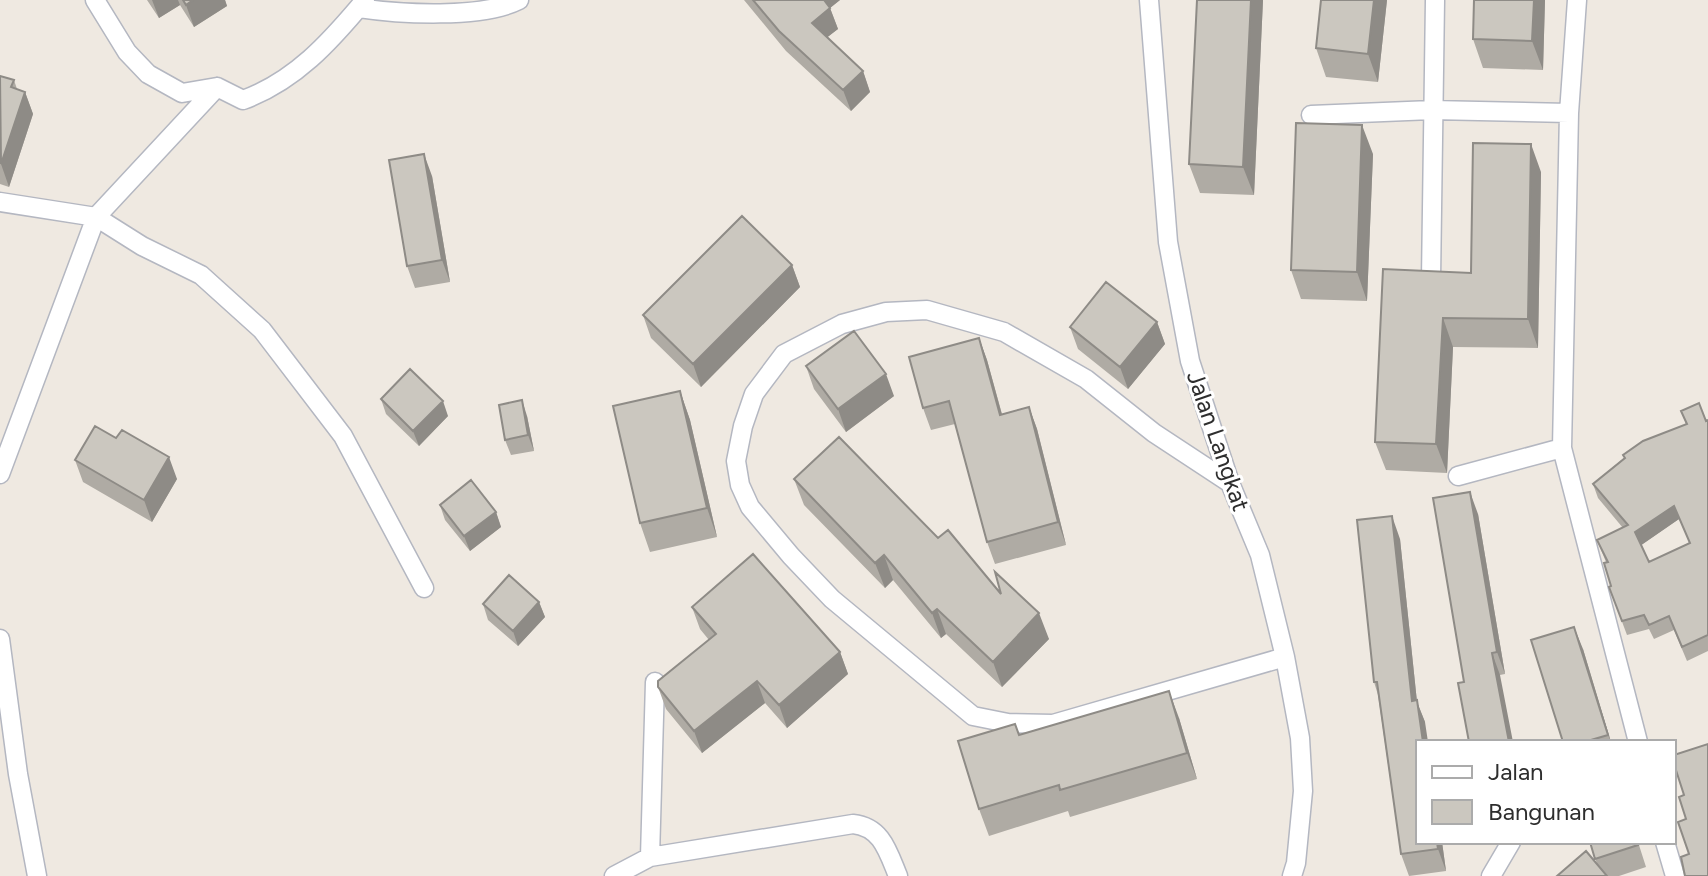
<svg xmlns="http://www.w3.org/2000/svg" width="1708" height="876" font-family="Figtree,sans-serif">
	<rect width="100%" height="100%" fill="#efe9e1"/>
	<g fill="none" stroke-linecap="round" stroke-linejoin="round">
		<defs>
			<path id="minor" d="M95,0L127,52L148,74L182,93L217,87L243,100C295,81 330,42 365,0
				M1149,0L1168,242L1190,361L1230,483L1260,555L1285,657L1300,738L1303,791L1296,863L1292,876
				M1577,0L1569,113L1562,448L1638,742
				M359,8C399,14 482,19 519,0
				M1311,115L1432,110L1569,113
				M0,202L96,217L142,246L201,275L262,330L343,436L424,588
				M1431,279L1435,0
				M0,474L96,217L217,87
				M1458,476L1562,448
				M1230,483L1154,433L1086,379L1004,332L927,310L886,312L842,324L784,354L754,394L743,426L736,461L740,485L750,507L791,556L832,599L973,716L1008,723L1053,724L1285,657
				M0,639L18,774L37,876
				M1665,842L1675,876
				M650,857L655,682
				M614,876L650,857L853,824C882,827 888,852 898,876
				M1491,876L1511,842"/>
		</defs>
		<use href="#minor" stroke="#b4b7c1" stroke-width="21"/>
		<use href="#minor" stroke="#fff" stroke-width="18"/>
	</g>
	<path fill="#afaba4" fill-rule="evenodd" d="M147,0H225L227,6L194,27L180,5L159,18Z
		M744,0H840L830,8L838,29L827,37L863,71L870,92L851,111L786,51Z
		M1197,0H1263L1254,195L1200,193L1189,164Z
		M1387,0L1378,82L1326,77L1316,48Z
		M1474,0H1545L1543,70L1483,68L1473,39Z
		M0,76L14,80L17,89L25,92L33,114L9,187L0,184Z
		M1373,154L1367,301L1301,299L1291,270Z
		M1541,172L1538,348L1453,347L1447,473L1386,470L1375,442L1383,269L1471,273Z
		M432,176L450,282L415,288L407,266Z
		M792,265L800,287L701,387L651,338L643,315Z
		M1157,322L1165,344L1128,389L1078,349L1070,327Z
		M979,338L987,360L1002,414L1029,407L1037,429L1066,545L995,564L987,542L955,424L931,430L923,408Z
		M806,366L894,396L846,432L814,389Z
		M680,391L690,420L717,537L650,552L640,523Z
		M381,399L448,416L419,446L386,414Z
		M1681,411L1706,421L1708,420V651L1687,661L1674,630L1654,639L1649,629L1627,635L1609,587L1611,586L1606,562L1597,540L1623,528L1598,498L1593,484L1624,458L1623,455L1686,424ZM1679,519L1690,543L1649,562L1641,545Z
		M527,416L534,451L511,455L505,440Z
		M116,438L177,479L152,522L83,482L75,460Z
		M794,479L938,538L1049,639L1002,687L946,634L941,638L893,580L885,588L804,505Z
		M440,505L496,512L501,527L470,551L445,520Z
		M1478,514L1505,674L1464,682Z
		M1400,539L1417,702L1425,722L1418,842H1442L1446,871L1409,876L1401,854L1378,695L1374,682Z
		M539,602L545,617L518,646L488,620L483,604Z
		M692,607L840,652L848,674L787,728L765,703L702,753L666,709L658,687L709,640L700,629Z
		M1583,649L1611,742H1563Z
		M1179,718L1197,779L1070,817L1068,811L989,836L979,809L1015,724L1020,735Z
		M1590,842H1638L1646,867L1619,876H1557L1597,864Z"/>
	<path fill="#8e8b86" d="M152,0H178L180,5L159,18Z
		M193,0H225L227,6L194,27L186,5Z
		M820,0H840L830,8L838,29L820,43L812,23Z
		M1251,0H1263L1254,195L1243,167Z
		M1374,0H1387L1378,82L1368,54Z
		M1534,0H1545L1543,70L1532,41Z
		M863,71L870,92L851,111L843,90Z
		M25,92L33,114L9,187L1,164Z
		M1362,125L1373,154L1367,301L1357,272Z
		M1531,144L1541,172L1538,348L1528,319Z
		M424,154L432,176L450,282L442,260Z
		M792,265L800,287L701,387L693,364Z
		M1443,318L1453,347L1447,473L1436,444Z
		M1157,322L1165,344L1128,389L1120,367Z
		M979,338L987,360L1008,437L1000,415Z
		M886,374L894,396L846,432L838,409Z
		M680,391L690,420L717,537L707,508Z
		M522,400L527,416L534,451L528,435Z
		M443,401L448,416L419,446L413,431Z
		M1029,407L1037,429L1066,545L1058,522Z
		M169,457L177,479L152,522L144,500Z
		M1470,492L1478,514L1505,674L1497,652Z
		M1674,506L1679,519L1640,546L1635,532Z
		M496,512L501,527L470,551L464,536Z
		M1392,516L1400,539L1417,702L1425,722L1428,742H1423L1412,701Z
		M884,555L893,580L885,588L875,563Z
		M539,602L545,617L518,646L513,631Z
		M937,609L946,634L941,638L932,613Z
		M1039,613L1049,639L1002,687L993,662Z
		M1574,627L1583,649L1611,742L1608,735Z
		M840,652L848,674L787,728L779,705Z
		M1492,653L1500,675L1513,742H1509Z
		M757,681L765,703L702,753L694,731Z
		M1169,691L1179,718L1197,779L1187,753Z
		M1437,842H1442L1446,871L1438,849Z"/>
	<path fill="#cbc7bf" stroke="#8e8b86" stroke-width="2" fill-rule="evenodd" d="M183,0H193L186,5Z
		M753,0H824L830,8L812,23L863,71L843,90L779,31Z
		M1197,0H1251L1243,167L1189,164Z
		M1321,0H1374L1368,54L1316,48Z
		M1474,0H1534L1532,41L1473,39Z
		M0,76L14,80L11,87L25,92L1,164Z
		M1296,123L1362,125L1357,272L1291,270Z
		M1473,143L1531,144L1528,319L1443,318L1436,444L1375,442L1383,269L1471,273Z
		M424,154L442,260L407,266L389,160Z
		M742,216L792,265L693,364L643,315Z
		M1106,282L1157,322L1120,367L1070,327Z
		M854,331L886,374L838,409L806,366Z
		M979,338L1000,415L1029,407L1058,522L987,542L949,401L923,408L909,357Z
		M410,369L443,401L413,431L381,399Z
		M680,391L707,508L640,523L613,406Z
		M522,400L528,435L505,440L499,405Z
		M1699,403L1706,421L1708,420V635L1682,647L1669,616L1649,625L1644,615L1622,621L1609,587L1611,586L1604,563L1608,562L1597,540L1628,525L1593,484L1625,458L1623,455L1643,441L1687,424L1681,411ZM1674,506L1690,543L1649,562L1635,532Z
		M95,426L116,438L122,430L169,457L144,500L75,460Z
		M839,437L938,538L948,530L1001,594L995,572L1039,613L993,662L937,609L932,613L884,555L875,563L794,479Z
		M471,480L496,512L464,536L440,505Z
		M1470,492L1497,652L1492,653L1509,742H1469L1458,683L1464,682L1433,498Z
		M1392,516L1412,701L1417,700L1423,742H1418V842H1437L1438,849L1401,854L1377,682H1374L1357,520Z
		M753,554L840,652L779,705L757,681L694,731L658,687V681L716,634L692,607Z
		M509,575L539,602L513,631L483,604Z
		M1574,627L1608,735L1584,742H1563L1531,640Z
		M1169,691L1187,753L1060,790L1059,785L979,809L958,741L1015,724L1019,735Z
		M1708,744V876H1685L1681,857L1689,854L1678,822L1686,819L1679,797L1684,795L1674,764V755Z
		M1590,842H1637L1638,845L1595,859Z
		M1586,851L1607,876H1557Z"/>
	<g text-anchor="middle" stroke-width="6" stroke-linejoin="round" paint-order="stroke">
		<g font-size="24" fill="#2e2e2e" stroke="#fff">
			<text transform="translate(1218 441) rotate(71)" y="8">Jalan Langkat</text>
		</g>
	</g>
	<rect x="1416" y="740" width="260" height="104" fill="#ffffff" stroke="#ababab" stroke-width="2"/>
	<rect x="1432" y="766" width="40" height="12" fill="#ffffff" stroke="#ababab" stroke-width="2"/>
	<text x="1488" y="780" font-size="24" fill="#2e2e2e">Jalan</text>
	<rect x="1432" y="800" width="40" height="24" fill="#cbc7bf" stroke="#ababab" stroke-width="2"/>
	<text x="1488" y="820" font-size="24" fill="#2e2e2e">Bangunan</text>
</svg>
